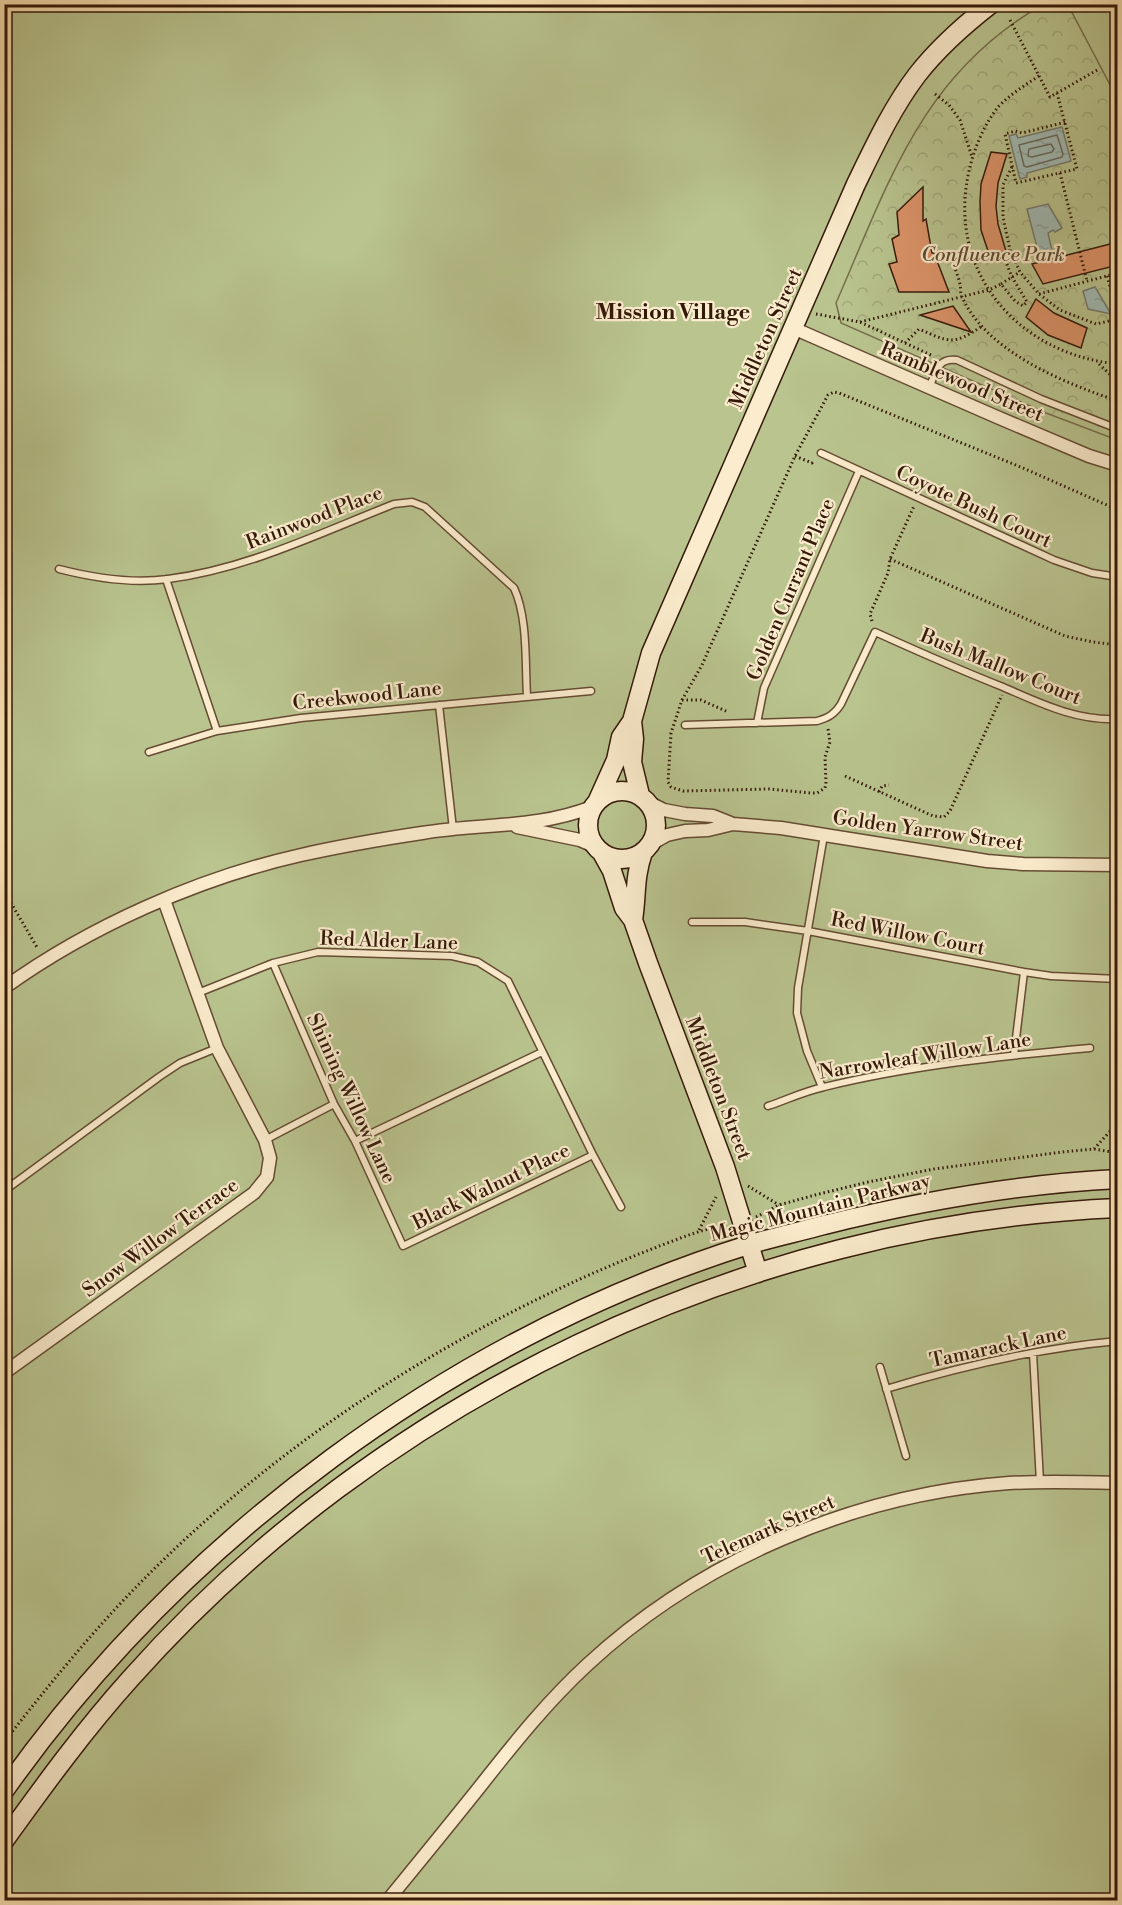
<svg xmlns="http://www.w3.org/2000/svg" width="1122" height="1905" font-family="'Libre Bodoni',serif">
	<defs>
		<pattern id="forest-crowns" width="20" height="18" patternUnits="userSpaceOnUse" patternTransform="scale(1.5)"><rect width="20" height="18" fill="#b9c48f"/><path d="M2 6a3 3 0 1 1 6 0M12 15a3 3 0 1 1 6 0" fill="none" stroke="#a0a87a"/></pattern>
		<pattern id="water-ripples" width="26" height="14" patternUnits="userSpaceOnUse" patternTransform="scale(1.5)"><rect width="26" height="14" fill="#a1bcb6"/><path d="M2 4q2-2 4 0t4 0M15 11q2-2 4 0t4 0" fill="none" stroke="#8ba19b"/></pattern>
	</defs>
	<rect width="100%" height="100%" fill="#f9e2b2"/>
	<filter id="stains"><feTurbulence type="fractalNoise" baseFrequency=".00333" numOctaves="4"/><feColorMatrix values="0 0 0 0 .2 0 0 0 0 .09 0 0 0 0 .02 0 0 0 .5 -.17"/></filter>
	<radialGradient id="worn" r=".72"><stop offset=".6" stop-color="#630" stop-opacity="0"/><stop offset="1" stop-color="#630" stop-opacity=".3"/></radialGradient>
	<path fill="#b9c48f" stroke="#766e4c" stroke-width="1.5" d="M5,5H1117V1900H5Z"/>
	<path fill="url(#forest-crowns)" stroke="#766e4c" stroke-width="1.5" d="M1042,5H1068L1117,98V440L1046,413L841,323L836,303C889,182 921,75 1042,5Z"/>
	<path fill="url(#water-ripples)" stroke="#757b71" stroke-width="1.5" d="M1062,127L1071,161L1027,173V177L1020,179L1009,136L1016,134L1018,138Z
		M1048,204L1062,228L1055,232L1053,230L1048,233L1052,251L1039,255L1027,209Z
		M1095,287L1111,314L1088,309L1083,291Z"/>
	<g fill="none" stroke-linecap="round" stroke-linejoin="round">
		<path stroke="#6a6a60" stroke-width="1.5" d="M1057,135L1063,154L1062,157L1027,167L1024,166L1019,145Z
			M1051,144L1054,149L1052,152L1032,157L1028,156L1029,149Z"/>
	</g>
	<path fill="#dd946a" stroke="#341909" stroke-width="1.5" d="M991,152L1007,154L998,183L996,206L998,224L1006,251L990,257L981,230L980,202L981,184Z
		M923,187V221L926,219L932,253H934L949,292H899L889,264L897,262L892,239L899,235L897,212Z
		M1118,242V265L1043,284L1032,264Z
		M1036,299L1054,313L1087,328L1081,348L1048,335L1026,317Z
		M953,306L971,332L920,315Z"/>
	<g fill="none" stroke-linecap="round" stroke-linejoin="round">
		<defs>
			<path id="lane" d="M929,388C936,373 937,357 957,360L1041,399L1118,429
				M821,453L1054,560L1092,573L1118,577
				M59,569C94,578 131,584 168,579C247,569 320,533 394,504L412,502L425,507L514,588C528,618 525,663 527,696
				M166,579L217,731
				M439,705L453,829
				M757,723L764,688L859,471
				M685,725L817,721C828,718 835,714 841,704L875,632C917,651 960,670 1003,687C1040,703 1076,721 1118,719
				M149,752L217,731L301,718L591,691
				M692,922H745L808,931L1024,972L1051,976L1118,979
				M273,963L334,1104L355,1141L403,1246L593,1155
				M198,993L273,963L318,952L452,956L478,962L508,981L593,1155L621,1207
				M1014,1055L1024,972
				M822,1087L807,1051L797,1013L798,988L824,835
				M768,1106C786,1100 805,1091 824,1087C909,1066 1002,1056 1090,1048
				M265,1140L334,1104
				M355,1141L542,1052
				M4,1191L159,1077L180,1063L217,1048
				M1033,1353L1040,1482
				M880,1367L906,1456
				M886,1389C962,1366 1039,1348 1118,1341"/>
			<path id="street" d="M793,328L997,417L1089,456L1118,465
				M648,802L664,810L685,814L713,816L733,824
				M517,827L580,840L594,846
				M651,844L667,835L685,831L708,830L733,824L781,828L987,861L1023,864L1118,865
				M4,988C90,926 199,878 301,855C341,846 382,839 422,833C481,823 535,829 592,807
				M4,1373L254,1193L267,1177L270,1158L265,1140L217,1048L164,900
				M388,1900C419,1862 451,1823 482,1784C515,1742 548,1701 587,1665C700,1560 855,1494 1009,1483C1045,1481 1081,1482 1118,1483"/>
			<path id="secondary" d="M588 825a34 34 0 1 1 68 0a34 34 0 1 1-68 0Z
				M640,795L632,762L634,739L632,721L651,653L856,184C874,147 892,108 917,75C938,48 964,25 991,4
				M598,800L616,760L621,737L632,721
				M602,853L612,871L624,908L633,920L648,963L725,1167L758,1273
				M633,920C637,895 634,878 643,852
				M4,1791C183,1538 452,1338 748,1245C773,1237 799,1232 824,1225C921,1201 1018,1184 1118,1179
				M4,1841C45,1784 85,1729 131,1678C379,1399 744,1224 1118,1208"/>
		</defs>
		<use href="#lane" stroke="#654b33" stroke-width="9"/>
		<use href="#street" stroke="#654b33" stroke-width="15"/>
		<use href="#secondary" stroke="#341909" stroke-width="21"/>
		<path stroke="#341909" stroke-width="3" stroke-dasharray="1.5 3" stroke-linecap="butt" d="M1010,20L1050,97L1099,69
			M1039,76C1025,85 1011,94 999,106C984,124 974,149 969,171C946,272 1019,355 1118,364
			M1057,93L1077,169L1016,183L1005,134L1015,131L1022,133L1066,122
			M935,94L949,105L960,120L972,157
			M1012,167L1003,185V217L1010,250L1020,272L1039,294L1060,310L1096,324L1118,319
			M1060,173L1087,281
			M951,257C954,266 958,275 960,284C961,288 960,293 962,297C987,352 1064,383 1118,401
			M1107,276L1118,314
			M1001,284L1020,272
			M1039,294L1118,273
			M816,314L860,322L933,356
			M860,322L989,290L1001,284L1015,301L1023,306L1027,302L1012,277L1003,255L1010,250
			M905,343L919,329C949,342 953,346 982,326
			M1099,364L1118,382
			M795,456L812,463L814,460
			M890,559L1065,636L1093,642L1118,645
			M872,621L870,614L888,573L890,559L914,506
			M682,700H701L728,712
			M828,729L830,742L825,757L826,784L825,788L817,793H811L769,789L683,791L671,787L668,782L671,733L682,700L702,665L795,456L828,395L834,392L839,393L1023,468L1118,510
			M845,776L933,816L944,817L950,811L1002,695
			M879,792L882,786L889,785
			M4,891L38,949
			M1094,1149L1113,1128L1118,1120
			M748,1186L779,1205
			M756,1217L779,1205L815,1195L868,1182L934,1169L1062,1152L1094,1149L1118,1153
			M699,1230L716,1197
			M4,1742C41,1695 78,1649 118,1606C247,1468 407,1358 578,1280C606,1267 634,1256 662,1245C684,1237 704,1228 727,1226"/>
		<use href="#lane" stroke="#fbeccd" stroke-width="6"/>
		<use href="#street" stroke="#fbeccd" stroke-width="12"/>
		<use href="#secondary" stroke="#fbeccd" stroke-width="18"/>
	</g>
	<g text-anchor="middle" stroke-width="4.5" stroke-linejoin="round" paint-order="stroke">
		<g font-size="20" font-style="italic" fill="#5c4c31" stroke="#fbeccd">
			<text x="993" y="261">Confluence Park</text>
		</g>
		<g font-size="20" fill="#341909" stroke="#fbeccd">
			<text transform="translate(765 338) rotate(-66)" y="7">Middleton Street</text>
			<text transform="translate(962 381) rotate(23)" y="7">Ramblewood Street</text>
			<text transform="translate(974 506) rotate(25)" y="7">Coyote Bush Court</text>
			<text transform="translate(314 517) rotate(-21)" y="7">Rainwood Place</text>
			<text transform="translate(790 589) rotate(-67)" y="7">Golden Currant Place</text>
			<text transform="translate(1001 666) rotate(22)" y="7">Bush Mallow Court</text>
			<text transform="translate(367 695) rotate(-6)" y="7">Creekwood Lane</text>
			<text transform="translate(928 830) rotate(8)" y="7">Golden Yarrow Street</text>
			<text transform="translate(908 933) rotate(11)" y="7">Red Willow Court</text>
			<text transform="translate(389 940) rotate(2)" y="7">Red Alder Lane</text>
			<text transform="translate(925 1055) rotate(-9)" y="7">Narrowleaf Willow Lane</text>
			<text transform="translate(719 1088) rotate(69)" y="7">Middleton Street</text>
			<text transform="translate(352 1098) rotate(65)" y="7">Shining Willow Lane</text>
			<text transform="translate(491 1186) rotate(-26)" y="7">Black Walnut Place</text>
			<text transform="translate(820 1207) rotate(-14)" y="7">Magic Mountain Parkway</text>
			<text transform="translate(160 1237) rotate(-36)" y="7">Snow Willow Terrace</text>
			<text transform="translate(998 1346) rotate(-12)" y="7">Tamarack Lane</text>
			<text transform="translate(768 1529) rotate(-24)" y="7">Telemark Street</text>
		</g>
		<g font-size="22" font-weight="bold" fill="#341909" stroke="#fbeccd">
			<text x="673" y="319">Mission Village</text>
		</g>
	</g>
	<rect width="1122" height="1905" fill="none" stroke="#f9e2b2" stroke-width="24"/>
	<rect x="6" y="6" width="1110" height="1893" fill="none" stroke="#341909" stroke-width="3"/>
	<rect x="12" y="12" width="1098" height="1881" fill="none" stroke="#341909" stroke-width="1.5"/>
	<rect width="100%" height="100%" filter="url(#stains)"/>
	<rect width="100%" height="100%" fill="url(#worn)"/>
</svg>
